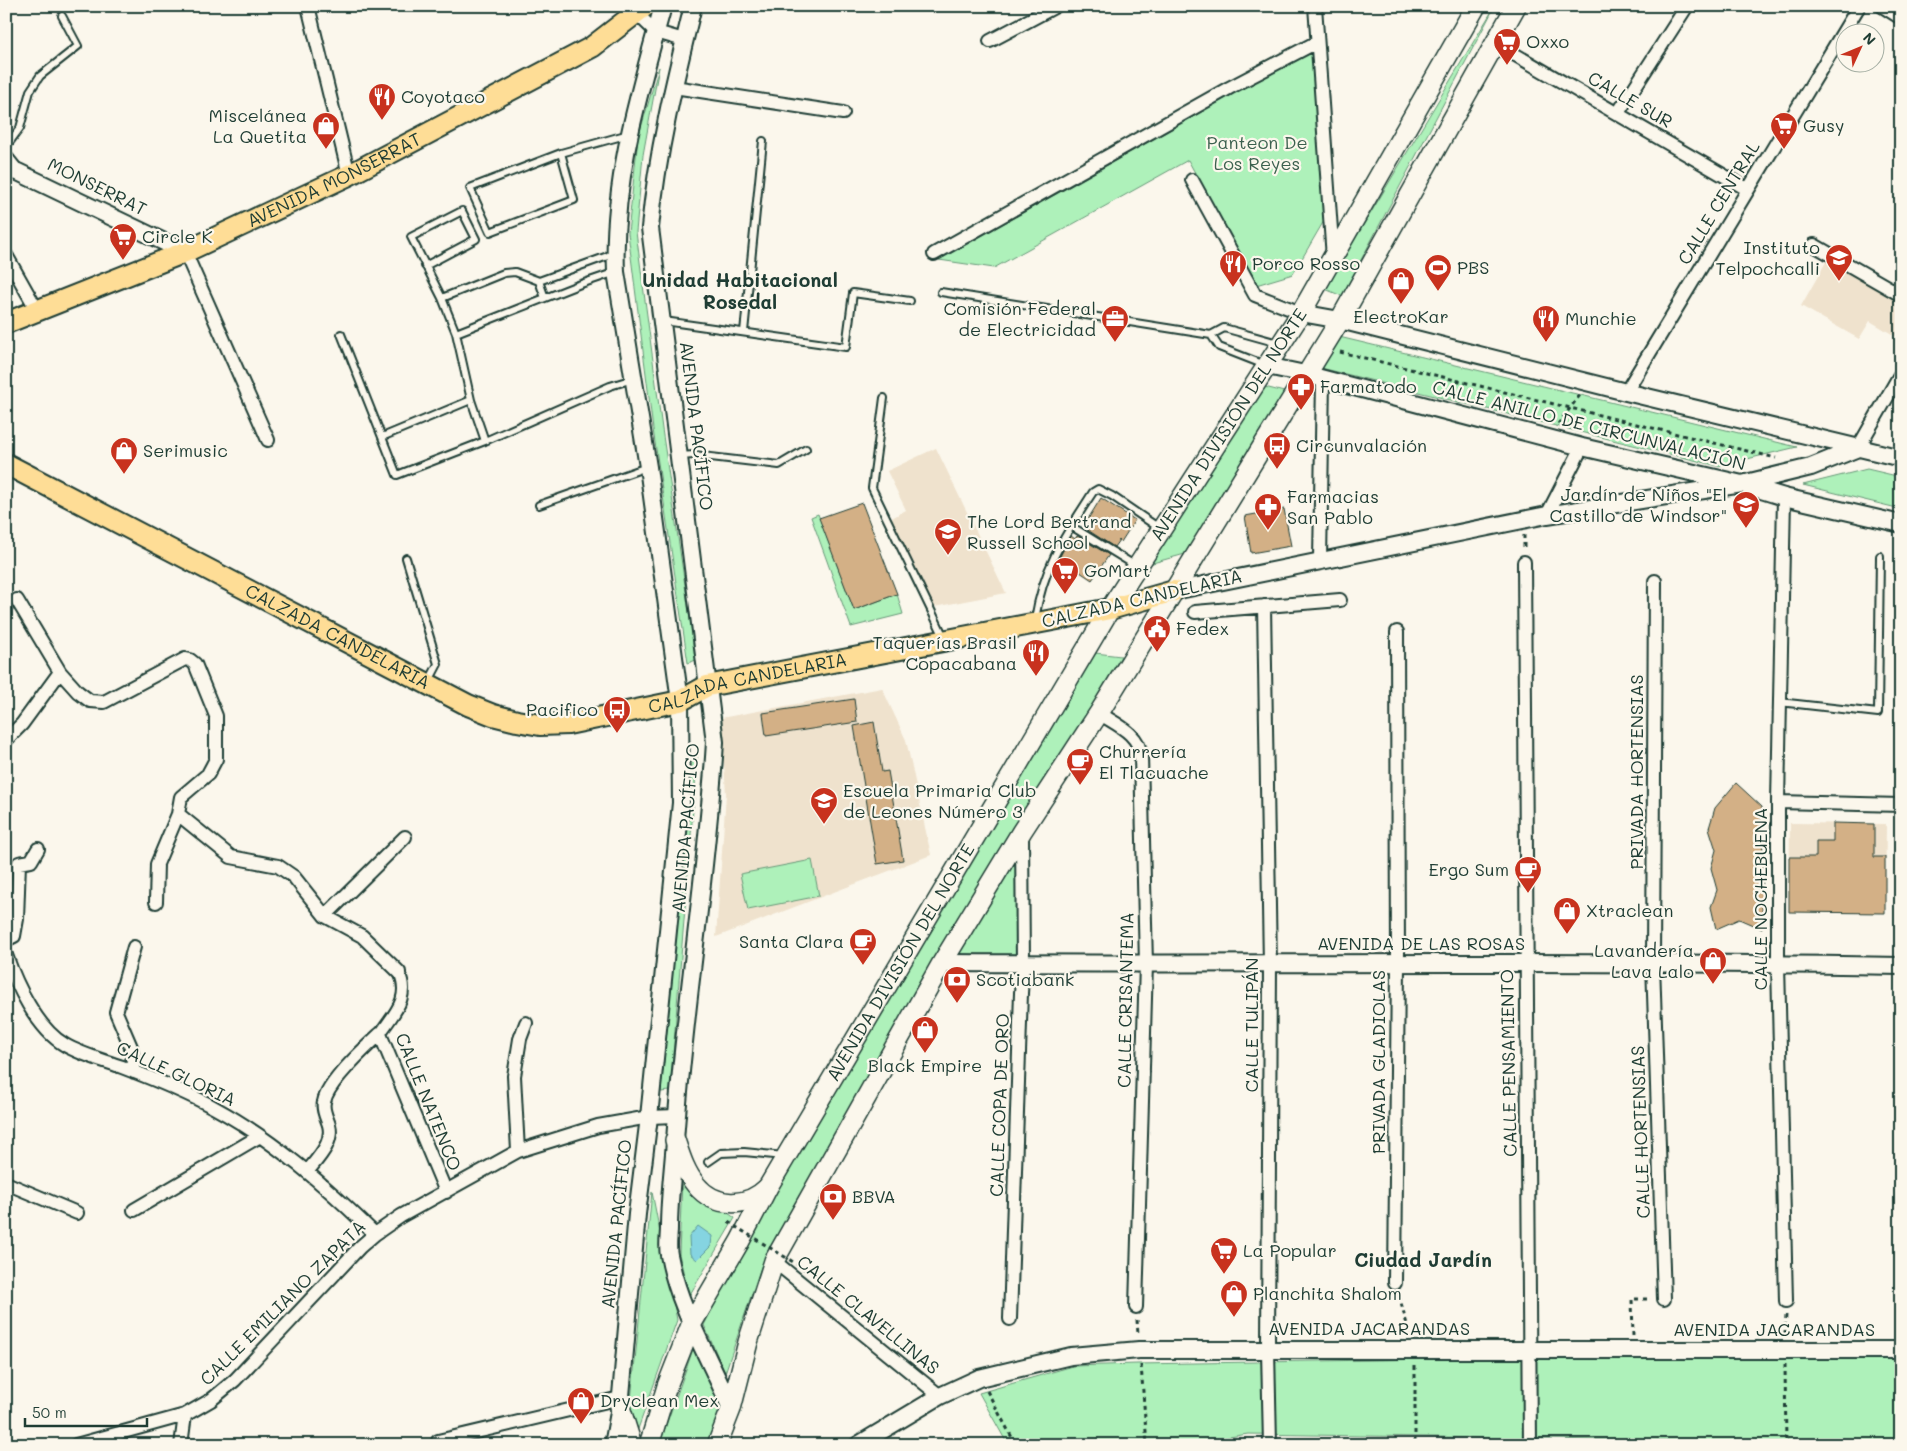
<svg xmlns="http://www.w3.org/2000/svg" width="1907" height="1451" font-family="Mali,sans-serif">
	<rect width="100%" height="100%" fill="#fbf7ec"/>
	<filter id="ink" filterUnits="userSpaceOnUse"><feTurbulence type="fractalNoise" baseFrequency=".02" numOctaves="2"/><feDisplacementMap in="SourceGraphic" scale="10" xChannelSelector="R" yChannelSelector="G"/><feConvolveMatrix kernelMatrix="1 2 1 2 8 2 1 2 1" color-interpolation-filters="sRGB"/></filter>
	<g filter="url(#ink)">
		<path fill="#efe2cd" d="M1827,260L1901,304V331L1897,337L1870,321L1859,339L1801,306Z
			M936,448L1006,593L934,607L890,519L906,510L887,471Z
			M882,688L906,740L931,855L716,937L726,794L721,718Z
			M1790,823L1886,824L1885,913L1789,912Z"/>
		<path fill="#aef1ba" stroke="#669777" d="M1495,6L1342,296L1325,289Z
			M1313,49L1325,219L1293,274L1256,285L1188,160L994,268L939,260Z
			M659,67L643,155L636,232L662,429L696,660L688,663L653,429L628,233L638,138Z
			M1335,336L1797,447L1718,466L1317,367Z
			M1261,386L1284,392L1185,554L1149,564Z
			M1867,469L1901,477V509L1803,485Z
			M818,514L854,610L897,594L903,614L851,627L811,517Z
			M1095,653L1121,656L762,1264L725,1373L704,1325L762,1214Z
			M698,749L670,1091L661,1092L692,761Z
			M1028,836L1023,963L949,962Z
			M812,860L819,896L748,910L740,874Z
			M682,1181L735,1218L689,1296L679,1254Z
			M652,1192L677,1320L638,1429L630,1410Z
			M696,1341L727,1410L715,1445H659Z
			M1556,1357L1901,1358V1445L1248,1434L1181,1445H1008L979,1393L1073,1366L1137,1364Z"/>
		<path fill="#85d4e1" stroke="#5c989c" d="M698,1226L712,1236L711,1246L697,1260L690,1254L689,1237Z"/>
		<path fill="#d3b086" stroke="#1f3d34" d="M1101,498L1135,520L1121,542L1119,540L1114,547L1083,527Z
			M862,503L897,594L854,610L819,518Z
			M1284,509L1291,546L1251,553L1245,516Z
			M1071,536L1075,539L1077,536L1109,555L1092,580L1059,558Z
			M854,699L857,722L766,736L763,713Z
			M874,722L882,772L888,771L903,860L877,864L854,726Z
			M1736,783L1762,807L1761,820L1763,854L1762,929L1739,919L1716,929L1711,907L1717,890L1711,868L1716,850L1709,828L1715,808Z
			M1833,823L1874,824V857H1885V913L1789,912V857H1816V841H1833Z"/>
		<g fill="none" stroke-linecap="round" stroke-linejoin="round">
			<defs>
				<path id="service" d="M6,147L20,128L30,91L40,76L78,46L62,16
					M561,153L574,200L490,232L470,188L561,153L629,134
					M425,266L476,239L462,211L411,237L442,298
					M539,281L616,253
					M941,292L1211,335L1224,328L1278,343
					M664,321L846,347L853,293L910,301
					M744,332L763,141
					M456,333L578,285L616,272
					M341,334L397,475L485,441L471,400L456,333L442,298L504,273L515,272L539,281L545,298
					M1211,335L1219,347L1265,365
					M884,398L872,488L944,637
					M382,437L471,400
					M485,441L610,386L633,379
					M680,456L694,455L779,465L806,449
					M539,505L647,467
					M1071,526L1136,566
					M406,558L438,664L429,681
					M1035,619C1044,565 1064,537 1093,492L1098,489L1112,496L1159,528
					M1779,702L1878,713L1880,556
					M708,1162L721,1153L744,1152L784,1156"/>
				<path id="pedestrian" d="M380,1034C394,1013 411,998 399,972"/>
				<path id="minor" d="M308,6L349,175
					M1315,6L1333,258
					M1882,6L1901,18
					M631,8L656,32L684,40
					M990,41L1056,6
					M1495,43L1747,189
					M674,87L843,113
					M1618,113L1687,6
					M6,157L18,172
					M1192,180L1255,295L1301,313
					M1814,245L1901,295
					M185,252L268,440
					M934,254L1229,88L1317,42
					M6,255L37,310
					M1626,392L1859,6
					M1858,448L1901,373
					M1784,497L1778,802V964L1786,1301
					M1547,515L1582,447
					M1320,560L1323,380
					M1524,562L1530,1445
					M1655,581L1653,963L1664,1299
					M17,600L60,672
					M1264,606L1270,965L1268,1350L1270,1445
					M1195,612L1340,600
					M1099,713C1117,725 1139,733 1141,756L1146,964L1136,1307
					M6,740L22,724L60,672L78,692L90,701L104,702L185,659L190,660L195,664L216,716V759L208,774L181,797L178,814L157,864L156,902
					M1778,802L1901,805
					M178,814L231,857L278,866L294,877L325,916L362,936L399,972
					M325,916L405,837
					M6,940L14,936L17,919L19,863L31,861L38,849
					M134,947L116,1012L131,1047L134,1072
					M6,955C16,984 37,1029 65,1045C82,1055 103,1060 122,1067C151,1078 188,1093 215,1108C274,1140 327,1187 375,1234
					M518,1151L514,1076L520,1039L526,1023
					M307,1172C317,1159 334,1143 329,1125C327,1118 322,1110 324,1102C327,1083 365,1048 380,1034L446,1192
					M6,1183L77,1213
					M134,1210L260,1136
					M774,1261L940,1396
					M1395,1283L1398,964L1397,632
					M1010,1319L1021,993L1023,964L1022,832
					M438,1441L620,1398
					M76,1445L185,1415L211,1400L235,1380L360,1247L375,1234L401,1216L518,1151L598,1126L649,1117L676,1116
					M181,1445L185,1415"/>
				<path id="tertiary" d="M693,6C675,79 657,153 650,228L715,742C707,875 684,1008 675,1141C673,1170 669,1199 669,1228C669,1237 667,1246 669,1255C679,1310 710,1358 731,1409
					M6,170L18,172L185,252
					M1301,313L1340,320L1626,392L1901,458
					M1267,366L1305,374L1582,447L1742,484L1784,497L1901,524
					M1174,591L1547,515L1742,484L1811,467L1858,448
					M942,963C1262,965 1581,960 1901,966
					M613,1445L620,1407L637,1214L649,1117L681,803L680,701L648,467L616,272C612,181 639,93 663,6
					M858,1445L940,1396L979,1378L1071,1356L1139,1350H1901"/>
				<g id="secondary">
					<path d="M675,1140C680,1155 685,1172 696,1185C715,1208 747,1208 767,1188"/>
					<path d="M620,1407L632,1445"/>
					<path id="s1" d="M649,1445L667,1386L691,1325L740,1241L768,1187L1110,609L1301,313L1476,6"/>
					<path d="M717,1445L731,1409L748,1342L774,1261L942,963L1022,831L1099,713L1340,320L1516,6"/>
				</g>
				<g id="primary">
					<path id="s2" d="M6,323L185,252L349,175L592,47L645,6"/>
					<path id="s3" d="M6,464L468,705L493,715L517,721L540,725L568,724L680,701L707,686L1110,609L1174,591"/>
				</g>
			</defs>
			<use href="#service" stroke="#1f3d34" stroke-width="10"/>
			<use href="#pedestrian" stroke="#1f3d34" stroke-width="14"/>
			<use href="#minor" stroke="#1f3d34" stroke-width="16"/>
			<use href="#tertiary" stroke="#1f3d34" stroke-width="20"/>
			<use href="#secondary" stroke="#1f3d34" stroke-width="22"/>
			<use href="#primary" stroke="#1f3d34" stroke-width="24"/>
			<path stroke="#1f3d34" stroke-width="3" stroke-dasharray="4 4" stroke-linecap="butt" d="M1340,352L1776,458
				M1558,424L1580,395
				M1524,535V549
				M1399,1296L1410,1335
				M1137,1320L1138,1334
				M1785,1335L1786,1314
				M1633,1336L1632,1299H1651
				M1785,1364L1786,1445
				M1141,1365L1147,1445
				M1415,1366V1445
				M987,1391L1016,1445"/>
			<use href="#service" stroke="#fbf7ec" stroke-width="6"/>
			<use href="#pedestrian" stroke="#fbf7ec" stroke-width="10"/>
			<use href="#minor" stroke="#fbf7ec" stroke-width="12"/>
			<use href="#tertiary" stroke="#fbf7ec" stroke-width="16"/>
			<use href="#secondary" stroke="#fbf7ec" stroke-width="19"/>
			<use href="#primary" stroke="#fedd96" stroke-width="20"/>
			<path stroke="#1f3d34" stroke-width="3" stroke-dasharray="4 4" stroke-linecap="butt" d="M728,1222L808,1271"/>
		</g>
	</g>
	<defs>
		<symbol id="supermarket-pin" viewBox="-11 -11 22 30"><path d="M0 17L-7.5 6A9.5 9.5 0 1 1 7.5 6Z" fill="#c8321e" stroke="#fbf7ec"/><path d="M-6-5.5h2.5l.6 2H6L4.5 2H-2.5L-4.4-4H-6ZM-1.5 3.2a1.3 1.3 0 1 0 .1 0ZM3 3.2a1.3 1.3 0 1 0 .1 0Z" fill="#fff"/></symbol>
		<symbol id="restaurant-pin" viewBox="-11 -11 22 30"><path d="M0 17L-7.5 6A9.5 9.5 0 1 1 7.5 6Z" fill="#c8321e" stroke="#fbf7ec"/><path d="M-5-6h1v4h1v-4h1v4h1v-4h1v5L-1.5 .5V6h-2V.5L-5-1ZM5-6V6H3V1.5H1.5Q1.5-4 5-6Z" fill="#fff"/></symbol>
		<symbol id="shop-pin" viewBox="-11 -11 22 30"><path d="M0 17L-7.5 6A9.5 9.5 0 1 1 7.5 6Z" fill="#c8321e" stroke="#fbf7ec"/><path d="M-5-2.5h2.3a2.7 3.5 0 0 1 5.4 0H5L5.5 6h-11ZM-1.5-2.5h3a1.5 2.3 0 0 0-3 0Z" fill="#fff"/></symbol>
		<symbol id="school-pin" viewBox="-11 -11 22 30"><path d="M0 17L-7.5 6A9.5 9.5 0 1 1 7.5 6Z" fill="#c8321e" stroke="#fbf7ec"/><path d="M0-5L7-2L0 1L-7-2ZM-4 1L0 2.5L4 1V4Q0 6-4 4Z" fill="#fff"/></symbol>
		<symbol id="stadium-pin" viewBox="-11 -11 22 30"><path d="M0 17L-7.5 6A9.5 9.5 0 1 1 7.5 6Z" fill="#c8321e" stroke="#fbf7ec"/><path d="M0-5a6.5 5 0 1 0 0 10a6.5 5 0 1 0 0-10ZM-3.5-1.8h7v3.6h-7Z" fill="#fff"/></symbol>
		<symbol id="office-pin" viewBox="-11 -11 22 30"><path d="M0 17L-7.5 6A9.5 9.5 0 1 1 7.5 6Z" fill="#c8321e" stroke="#fbf7ec"/><path d="M-6-3h4V-5.5h4V-3h4V5H-6ZM-1-4.5V-3h2v-1.5ZM-6 0V1H6V0Z" fill="#fff"/></symbol>
		<symbol id="pharmacy-pin" viewBox="-11 -11 22 30"><path d="M0 17L-7.5 6A9.5 9.5 0 1 1 7.5 6Z" fill="#c8321e" stroke="#fbf7ec"/><path d="M-2-6h4v4h4v4h-4v4h-4v-4h-4v-4h4Z" fill="#fff"/></symbol>
		<symbol id="bus-pin" viewBox="-11 -11 22 30"><path d="M0 17L-7.5 6A9.5 9.5 0 1 1 7.5 6Z" fill="#c8321e" stroke="#fbf7ec"/><path d="M-5-6H5V4H4V6H2V4H-2V6H-4V4H-5ZM-3.5-4V0h7V-4ZM-3.5 1.2v1.5H-2V1.2ZM2 1.2v1.5H3.5V1.2Z" fill="#fff"/></symbol>
		<symbol id="civic-pin" viewBox="-11 -11 22 30"><path d="M0 17L-7.5 6A9.5 9.5 0 1 1 7.5 6Z" fill="#c8321e" stroke="#fbf7ec"/><path d="M-.6-6.5H3V-4.5H.6V-3L4-1V1h2V6H-6V1h2V-1L-.6-3ZM-1.2 2.5V6h2.4V2.5Z" fill="#fff"/></symbol>
		<symbol id="cafe-pin" viewBox="-11 -11 22 30"><path d="M0 17L-7.5 6A9.5 9.5 0 1 1 7.5 6Z" fill="#c8321e" stroke="#fbf7ec"/><path d="M-5.5-4.5H6V0H3Q3 3.5 0 3.5H-2.5Q-5.5 3.5-5.5 0ZM3-3.2v2h1.7v-2ZM-6 4.5H4V6H-6Z" fill="#fff"/></symbol>
		<symbol id="bank-pin" viewBox="-11 -11 22 30"><path d="M0 17L-7.5 6A9.5 9.5 0 1 1 7.5 6Z" fill="#c8321e" stroke="#fbf7ec"/><path d="M-6-4H6V4H-6ZM0-2.3a2.3 2.3 0 1 0 0 4.6a2.3 2.3 0 1 0 0-4.6Z" fill="#fff"/></symbol>
	</defs>
	<g fill-rule="evenodd">
		<use href="#supermarket-pin" x="1491" y="26" width="32" height="43"/>
		<use href="#restaurant-pin" x="366" y="81" width="32" height="43"/>
		<use href="#shop-pin" x="310" y="110" width="32" height="43"/>
		<use href="#supermarket-pin" x="1768" y="110" width="32" height="43"/>
		<use href="#supermarket-pin" x="107" y="221" width="32" height="43"/>
		<use href="#school-pin" x="1823" y="242" width="32" height="43"/>
		<use href="#restaurant-pin" x="1217" y="248" width="32" height="43"/>
		<use href="#stadium-pin" x="1422" y="252" width="32" height="43"/>
		<use href="#shop-pin" x="1385" y="265" width="32" height="43"/>
		<use href="#office-pin" x="1099" y="303" width="32" height="43"/>
		<use href="#restaurant-pin" x="1530" y="303" width="32" height="43"/>
		<use href="#pharmacy-pin" x="1285" y="371" width="32" height="43"/>
		<use href="#bus-pin" x="1261" y="430" width="32" height="43"/>
		<use href="#shop-pin" x="108" y="435" width="32" height="43"/>
		<use href="#school-pin" x="1730" y="489" width="32" height="43"/>
		<use href="#pharmacy-pin" x="1252" y="491" width="32" height="43"/>
		<use href="#school-pin" x="932" y="516" width="32" height="43"/>
		<use href="#supermarket-pin" x="1049" y="555" width="32" height="43"/>
		<use href="#civic-pin" x="1141" y="613" width="32" height="43"/>
		<use href="#restaurant-pin" x="1020" y="637" width="32" height="43"/>
		<use href="#bus-pin" x="601" y="694" width="32" height="43"/>
		<use href="#cafe-pin" x="1064" y="746" width="32" height="43"/>
		<use href="#school-pin" x="808" y="785" width="32" height="43"/>
		<use href="#cafe-pin" x="1512" y="854" width="32" height="43"/>
		<use href="#shop-pin" x="1551" y="895" width="32" height="43"/>
		<use href="#cafe-pin" x="847" y="926" width="32" height="43"/>
		<use href="#shop-pin" x="1697" y="945" width="32" height="43"/>
		<use href="#bank-pin" x="941" y="964" width="32" height="43"/>
		<use href="#shop-pin" x="909" y="1014" width="32" height="43"/>
		<use href="#bank-pin" x="817" y="1181" width="32" height="43"/>
		<use href="#supermarket-pin" x="1208" y="1235" width="32" height="43"/>
		<use href="#shop-pin" x="1218" y="1278" width="32" height="43"/>
		<use href="#shop-pin" x="565" y="1385" width="32" height="43"/>
	</g>
	<g text-anchor="middle" stroke-width="4.5" stroke-linejoin="round" paint-order="stroke">
		<g font-size="18" fill="#1f3d34" stroke="#fbf7ec" text-anchor="start">
			<text x="1526" y="48">Oxxo</text>
			<text x="401" y="103">Coyotaco</text>
			<text x="307" y="122" text-anchor="end">Miscelánea<tspan x="307" dy="21">La Quetita</tspan></text>
			<text x="1803" y="132">Gusy</text>
			<text x="142" y="243">Circle K</text>
			<text x="1820" y="254" text-anchor="end">Instituto<tspan x="1820" dy="21">Telpochcalli</tspan></text>
			<text x="1252" y="270">Porco Rosso</text>
			<text x="1457" y="274">PBS</text>
			<text x="1096" y="315" text-anchor="end">Comisión Federal<tspan x="1096" dy="21">de Electricidad</tspan></text>
			<text x="1401" y="323" text-anchor="middle">ElectroKar</text>
			<text x="1565" y="325">Munchie</text>
			<text x="1320" y="393">Farmatodo</text>
			<text x="1296" y="452">Circunvalación</text>
			<text x="143" y="457">Serimusic</text>
			<text x="1727" y="501" text-anchor="end">Jardín de Niños "El<tspan x="1727" dy="21">Castillo de Windsor"</tspan></text>
			<text x="1287" y="503">Farmacias<tspan x="1287" dy="21">San Pablo</tspan></text>
			<text x="967" y="528">The Lord Bertrand<tspan x="967" dy="21">Russell School</tspan></text>
			<text x="1084" y="577">GoMart</text>
			<text x="1176" y="635">Fedex</text>
			<text x="1017" y="649" text-anchor="end">Taquerías Brasil<tspan x="1017" dy="21">Copacabana</tspan></text>
			<text x="598" y="716" text-anchor="end">Pacifico</text>
			<text x="1099" y="758">Churrería<tspan x="1099" dy="21">El Tlacuache</tspan></text>
			<text x="843" y="797">Escuela Primaria Club<tspan x="843" dy="21">de Leones Número 3</tspan></text>
			<text x="1509" y="876" text-anchor="end">Ergo Sum</text>
			<text x="1586" y="917">Xtraclean</text>
			<text x="844" y="948" text-anchor="end">Santa Clara</text>
			<text x="1694" y="957" text-anchor="end">Lavandería<tspan x="1694" dy="21">Lava Lalo</tspan></text>
			<text x="976" y="986">Scotiabank</text>
			<text x="925" y="1072" text-anchor="middle">Black Empire</text>
			<text x="852" y="1203">BBVA</text>
			<text x="1243" y="1257">La Popular</text>
			<text x="1253" y="1300">Planchita Shalom</text>
			<text x="600" y="1407">Dryclean Mex</text>
		</g>
		<g font-size="18" fill="#1f3d34" stroke="#fbf7ec">
			<text transform="translate(1630 100) rotate(30)" y="6">CALLE SUR</text>
			<text dy="6" stroke="none"><textPath href="#s2" startOffset="358">AVENIDA MONSERRAT</textPath></text>
			<text transform="translate(97 187) rotate(26)" y="6">MONSERRAT</text>
			<text transform="translate(1719 203) rotate(-59)" y="6">CALLE CENTRAL</text>
			<text dy="6" stroke="none"><textPath href="#s1" startOffset="1176">AVENIDA DIVISIÓN DEL NORTE</textPath></text>
			<text transform="translate(696 426) rotate(83)" y="6">AVENIDA PACÍFICO</text>
			<text transform="translate(1589 426) rotate(14)" y="6">CALLE ANILLO DE CIRCUNVALACIÓN</text>
			<text transform="translate(1142 599) rotate(-13)" y="6">CALZADA CANDELARIA</text>
			<text dy="6" stroke="none"><textPath href="#s3" startOffset="374">CALZADA CANDELARIA</textPath></text>
			<text dy="6" stroke="none"><textPath href="#s3" startOffset="809">CALZADA CANDELARIA</textPath></text>
			<text transform="translate(1637 772) rotate(-90)" y="6">PRIVADA HORTENSIAS</text>
			<text transform="translate(686 828) rotate(-85)" y="6">AVENIDA PACÍFICO</text>
			<text transform="translate(1761 899) rotate(-90)" y="6">CALLE NOCHEBUENA</text>
			<text x="1421" y="950">AVENIDA DE LAS ROSAS</text>
			<text dy="6" stroke="none"><textPath href="#s1" startOffset="546">AVENIDA DIVISIÓN DEL NORTE</textPath></text>
			<text transform="translate(1126 1000) rotate(-89)" y="6">CALLE CRISANTEMA</text>
			<text transform="translate(1252 1025) rotate(-90)" y="6">CALLE TULIPÁN</text>
			<text transform="translate(1379 1062) rotate(-90)" y="6">PRIVADA GLADIOLAS</text>
			<text transform="translate(1509 1063) rotate(-91)" y="6">CALLE PENSAMIENTO</text>
			<text transform="translate(176 1074) rotate(25)" y="6">CALLE GLORIA</text>
			<text transform="translate(428 1102) rotate(68)" y="6">CALLE NATENCO</text>
			<text transform="translate(1000 1105) rotate(-88)" y="6">CALLE COPA DE ORO</text>
			<text transform="translate(1641 1132) rotate(-92)" y="6">CALLE HORTENSIAS</text>
			<text transform="translate(617 1224) rotate(-84)" y="6">AVENIDA PACÍFICO</text>
			<text transform="translate(283 1303) rotate(-45)" y="6">CALLE EMILIANO ZAPATA</text>
			<text transform="translate(868 1315) rotate(39)" y="6">CALLE CLAVELLINAS</text>
			<text x="1369" y="1335">AVENIDA JACARANDAS</text>
			<text x="1774" y="1336">AVENIDA JACARANDAS</text>
		</g>
		<g font-size="18" fill="#3c614f" stroke="#fbf7ec">
			<text x="1257" y="149">Panteon De<tspan x="1257" dy="21">Los Reyes</tspan></text>
		</g>
		<g font-size="19" font-weight="bold" fill="#1f3d34" stroke="#fbf7ec">
			<text x="740" y="287">Unidad Habitacional<tspan x="740" dy="22">Rosedal</tspan></text>
			<text x="1423" y="1267">Ciudad Jardín</text>
		</g>
	</g>
	<rect width="1907" height="1451" fill="none" stroke="#fbf7ec" stroke-width="25"/>
	<rect x="12" y="12" width="1882" height="1426" fill="none" stroke="#1f3d34" stroke-width="2" filter="url(#ink)"/>
	<g transform="translate(1860 48) rotate(46)"><circle r="24" fill="#fbf7ec" stroke="#a3ada2"/>
	<path d="M0-4L9 19L0 12L-9 19Z" fill="#c8321e"/>
	<text y="-8" font-size="14" font-weight="bold" text-anchor="middle" fill="#1f3d34">N</text>
	</g>
	<path d="M25 1418v8h122v-8" fill="none" stroke="#1f3d34" stroke-width="2.5"/>
	<text x="32" y="1418" font-size="15" fill="#1f3d34" stroke="#fbf7ec" stroke-width="4" paint-order="stroke">50 m</text>
</svg>
